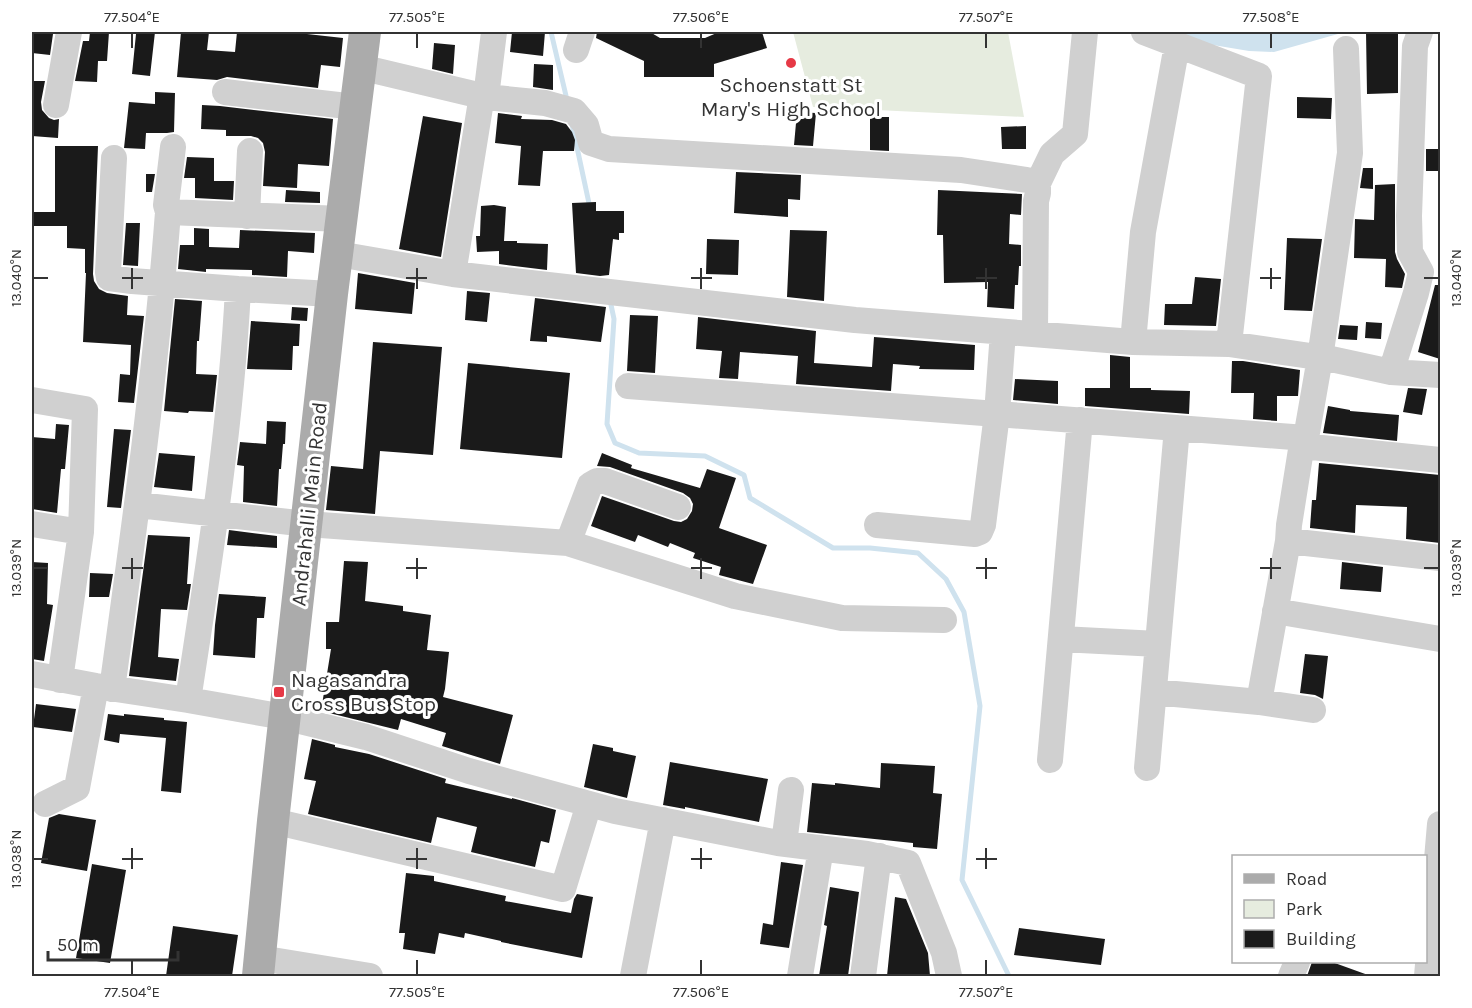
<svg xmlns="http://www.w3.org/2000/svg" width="1472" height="1008" font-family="Karla,sans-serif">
	<rect width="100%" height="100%" fill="#fff"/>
	<path fill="#e6ecdf" d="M793,32H1008L1024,117L813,107Z"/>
	<path fill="#cfe2ee" d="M1168,32H1240L1243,33L1251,32H1345L1274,52L1249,51L1207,44Z"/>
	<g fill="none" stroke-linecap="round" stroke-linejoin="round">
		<path stroke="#cfe2ee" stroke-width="5" d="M551,32L567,100
			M572,124L590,208
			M610,300L614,319L607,424L615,443L639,453L705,456L744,475L750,498L833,548H870L918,553L946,579L964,612L980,706L962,880L1009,976"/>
	</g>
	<path fill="#1a1a1a" d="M32,32L53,34L50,55L32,53Z
		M90,32H109L107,61H98L97,82L75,81L83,41H89Z
		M138,32H155L150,76L132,74L136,34H138Z
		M181,32H209L207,50L235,52L237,32H293L307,34L343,38L340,67L321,65L318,88L227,77L217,80L177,77Z
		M512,32H545L543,56L510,52Z
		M597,32H650L660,38H705L719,32H762L767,48L714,64V77H644V61L596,38Z
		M1366,32H1398V93L1367,94Z
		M434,43L455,45L453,74L432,69Z
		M534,64L553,65V90L533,87Z
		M32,81H45L41,102L42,110L49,118L54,120L59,119L58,138L32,136Z
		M155,92L175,93L174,132L167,133H146L145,149L124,148L129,102L155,104Z
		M1297,97L1332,98L1331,119L1297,118Z
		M202,105L220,106L333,119L329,166L298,164L297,188L263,186L265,152L263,143L258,138L251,136H226V130L201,129Z
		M797,112L816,113L813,146L794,145Z
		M498,113L522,116L521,119L552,120L566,124L572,132L575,140L574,151H543L540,186L518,185L521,146L495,143Z
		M423,116L462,123L441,257L399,249Z
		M870,117H889V151L870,150Z
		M1026,126V149H1002L1001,127Z
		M55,146H98L93,274L94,281L99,289L107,293L128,296L127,315L144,316L134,403L118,402L120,374L130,375L131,345L83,342L86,273H85V249L67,248V226H32V212H55Z
		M1426,149H1440V171H1426Z
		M187,157L214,158V181H234L233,200L195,198V178H184Z
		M1363,168H1373V189L1360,188Z
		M736,172L801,175L800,200L788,199V217L734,213Z
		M146,174H155L152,192H146Z
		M1395,184V252L1397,259L1405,274L1402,288L1385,287L1386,259L1354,258L1355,219L1374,220L1375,185Z
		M286,190L320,192V203L285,202Z
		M938,190L1022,194L1021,215L1010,214L1009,244L1021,245V266H1019L1018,285H1015L1014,309L987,307L988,282L944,283L943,235H937Z
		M596,202V211H624V233H619V240L613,239L609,275L600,276L576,273L572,203Z
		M494,205L506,207L504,241H517V243L548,244L547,270L499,264V251L477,252L476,236H480L481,206Z
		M126,223H140L138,266L123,265Z
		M194,228L209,229V247L239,248L240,230L315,233L314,253L288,251L287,277L252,275V270L206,269V272L178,269L180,245H194Z
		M790,230L827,231L824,301L787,297Z
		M1287,238L1322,239L1312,311L1284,310Z
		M707,239L739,240L738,275L706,274Z
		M358,273L415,283L412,314L355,309Z
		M1195,277L1221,279L1216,326L1164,325L1165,304H1192Z
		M1435,285H1440V359L1418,352Z
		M467,291L490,293L487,322L465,320Z
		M535,298L606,307L601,342L547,336V342L530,341Z
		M175,299L202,301L199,341H197L196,374L217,375L213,412L189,411L188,413L164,411Z
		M292,307L308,308L307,321L291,320Z
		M630,315L658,316L655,373L627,371Z
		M698,317L816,331L814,363L872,367L874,337L975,345L974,370L919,369L920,366L893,364L891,391L796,384L798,356L740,352L738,379L719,378L722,351L696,349Z
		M251,321L300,324L299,346H293L292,370L247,369Z
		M1366,322L1382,323L1381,339L1365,338Z
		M1340,325L1358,326L1357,340L1338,339Z
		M373,342L442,347L433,455L380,451L375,514L326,510L331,466L363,469Z
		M1110,355L1130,357V388H1151V390L1190,391L1189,414L1085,406V388H1110Z
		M1232,361H1243L1300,370L1298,396H1277V421L1253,419L1254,393H1231Z
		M468,363L570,373L562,458L460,449Z
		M1015,379L1058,381V404L1013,400Z
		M1408,388L1427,389L1422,415L1403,412Z
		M1328,406L1350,410V411L1399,415L1397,441L1323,433Z
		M267,421L286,422L285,444H283L281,469H279L277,506L243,502L244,466L237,465L240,442L266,444Z
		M56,424L69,425L65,469H61L57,513L32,509V437L55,439Z
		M114,429L131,430L121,508L107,507Z
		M159,453L195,456L192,491L154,487Z
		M602,453L632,465L631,468L700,488L707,469L736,478L719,528L767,545L753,584L719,575L721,567L693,558L695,553L670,543L668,547L638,535L635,542L591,526L602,496L674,521L681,522L687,519L692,511L693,504L690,498L683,493L610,467L597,466Z
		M1319,463L1440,475V543L1406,539L1407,507L1356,505L1355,533L1310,528L1312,500H1316Z
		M229,530L277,536V548L227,545Z
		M148,535L190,537L187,584H191L187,610L161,609L158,657L179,659L176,681L129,676Z
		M344,561L368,562L365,601L403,606V611L431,615L427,650L449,652L445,689L443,697L513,715L500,764L442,746L446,733L401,719L398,730L321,711L331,649H326V622H339Z
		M32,562L48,563L47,604L53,605L44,661L32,659Z
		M1342,562L1383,567L1381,592L1340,589Z
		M90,573L113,574L109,597H89Z
		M219,594L266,597L264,618H257L255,658L213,655L215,625Z
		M1305,654L1328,656L1323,699L1315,695L1300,693Z
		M36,704L76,709L72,732L33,727Z
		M108,714L124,716V714L164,718V720L187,722L181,793L161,791L166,738L120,734L119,743L104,740Z
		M312,739L335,745V747L369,754L446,779L445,783L512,799V798L556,810L549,843L541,841L535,867L471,852L477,827L437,817L431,843L308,814L316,781L304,779Z
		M593,744L613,748V751L636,756L627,798L584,787Z
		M670,762L768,779L759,822L685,807V809L663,805Z
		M881,763L935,766L933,793L942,794L937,849L913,847V843L807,832L812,783L835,785V783L880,788Z
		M59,814L96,820L87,871L41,863L49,818Z
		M781,862L803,865L789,948L760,944L763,923L773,925Z
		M92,864L126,870L110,963L76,958Z
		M406,873L434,876V881L506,896L505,901L571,913L574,899L577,894L593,897L582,958L501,942V941L465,933L464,938L439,933L435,954L403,949L405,933H399Z
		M830,887L859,892L848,976H819L827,926L824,925Z
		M895,897L906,899L928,953L930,976H887Z
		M173,926L238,935L232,976H166Z
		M1019,928L1105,939L1101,965L1014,955Z
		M1312,962H1332L1368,975V976H1307Z"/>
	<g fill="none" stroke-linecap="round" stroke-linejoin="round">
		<path stroke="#d0d0d0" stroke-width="26" d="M1144,32L1259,76L1229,344
			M576,50L582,32
			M360,67L486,97L494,32
			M225,92L356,107
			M486,97L545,103L574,111L586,125L591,143L609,149L961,170L1027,180L1038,183V193L1036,201L1035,334
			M56,105L69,32
			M114,158L108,272L109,278L132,281L238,289L332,294
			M1038,183L1052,154L1075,134L1085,32
			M168,212L166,205L173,147
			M247,216L250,151
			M338,254L453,274L855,320L1133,342L1229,344L1331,359L1391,372L1440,375
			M453,274L482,95
			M1003,332L997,414L1306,438L1320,358L1350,153L1346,49
			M1133,342L1143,232L1177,45
			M1391,372L1416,293L1421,272L1410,252L1409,216L1415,46L1420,32
			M628,386L997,414L983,525L980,532L975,534L877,525
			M32,400L85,409L81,532L60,680
			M1302,446L1440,460
			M138,505L307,524L568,543L590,485L597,481H605L678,507
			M32,524L81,532
			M1288,541L1440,558
			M568,543L735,596L842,618L944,620
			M1275,611L1440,639
			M1061,639L1158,644
			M32,674L96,686L188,700L284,717L366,737L469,771L615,811L778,843L867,854L908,863L944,953L949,976
			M112,689C134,530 156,372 168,212L342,219
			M1154,692L1259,702L1313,710
			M188,700C209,564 231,427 238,289
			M1259,702L1288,541L1289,525L1303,437
			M1050,760L1080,420
			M1147,768L1177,428
			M45,804L77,788L96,686
			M273,821L563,889L589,804
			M784,843L791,790
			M260,958L370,976
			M633,976L663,820
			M800,976L821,848
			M863,976L879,856
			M1291,976L1297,962
			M1427,976L1440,824"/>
		<path stroke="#ababab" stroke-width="32" d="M258,976L273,821L332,294L365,32"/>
	</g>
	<path fill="none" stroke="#333" stroke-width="2" d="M132,33V48M417,33V48M701,33V48M986,33V48M1271,33V48M132,268V289M417,268V289M701,268V289M986,268V289M1271,268V289M33,278H48M122,278H143M406,278H427M691,278H712M976,278H997M1260,278H1281M1424,278H1439M132,558V579M417,558V579M701,558V579M986,558V579M1271,558V579M33,568H48M122,568H143M406,568H427M691,568H712M976,568H997M1260,568H1281M1424,568H1439M132,848V869M417,848V869M701,848V869M986,848V869M33,859H48M122,859H143M406,859H427M691,859H712M976,859H997M132,960V975M417,960V975M701,960V975M986,960V975"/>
	<g fill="#e63946" stroke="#fff" stroke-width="2">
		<circle cx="791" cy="63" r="6"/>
		<rect x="273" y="686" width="12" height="12" rx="3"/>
	</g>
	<g text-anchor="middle" stroke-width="6" stroke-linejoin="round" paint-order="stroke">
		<g font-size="21" fill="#333" stroke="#fff">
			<text x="791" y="92">Schoenstatt St<tspan x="791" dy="24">Mary's High School</tspan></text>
			<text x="291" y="687" text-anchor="start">Nagasandra<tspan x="291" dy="24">Cross Bus Stop</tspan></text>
		</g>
		<g font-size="21" fill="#333" stroke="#fff">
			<text transform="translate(309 504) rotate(-84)" y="7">Andrahalli Main Road</text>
		</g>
	</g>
	<rect width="1472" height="1008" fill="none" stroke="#ffffff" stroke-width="66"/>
	<rect x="1232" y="855" width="195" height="108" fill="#ffffff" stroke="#adadad" stroke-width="1.5"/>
	<rect x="1244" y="874" width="30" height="9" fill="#ababab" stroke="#adadad" stroke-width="1.5"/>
	<text x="1286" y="885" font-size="18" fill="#333333">Road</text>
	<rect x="1244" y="900" width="30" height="18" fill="#e6ecdf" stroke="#adadad" stroke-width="1.5"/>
	<text x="1286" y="915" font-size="18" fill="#333333">Park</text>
	<rect x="1244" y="930" width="30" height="18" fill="#1a1a1a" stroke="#adadad" stroke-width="1.5"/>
	<text x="1286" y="945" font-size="18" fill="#333333">Building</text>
	<path d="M48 951v9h130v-9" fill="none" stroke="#333333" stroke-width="3"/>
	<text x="57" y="951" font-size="18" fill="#333333" stroke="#ffffff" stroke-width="4.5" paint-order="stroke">50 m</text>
	<rect x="33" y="33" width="1406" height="942" fill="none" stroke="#333" stroke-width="2"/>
	<g font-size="15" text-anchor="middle" fill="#333">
		<text x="132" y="22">77.504°E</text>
		<text x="417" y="22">77.505°E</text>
		<text x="701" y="22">77.506°E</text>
		<text x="986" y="22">77.507°E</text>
		<text x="1271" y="22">77.508°E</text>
		<text transform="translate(16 278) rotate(-90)" y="5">13.040°N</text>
		<text transform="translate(1456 278) rotate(-90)" y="5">13.040°N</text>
		<text transform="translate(16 568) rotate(-90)" y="5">13.039°N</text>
		<text transform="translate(1456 568) rotate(-90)" y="5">13.039°N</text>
		<text transform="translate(16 859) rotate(-90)" y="5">13.038°N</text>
		<text x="132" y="997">77.504°E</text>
		<text x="417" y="997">77.505°E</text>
		<text x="701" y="997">77.506°E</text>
		<text x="986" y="997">77.507°E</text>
	</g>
</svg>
